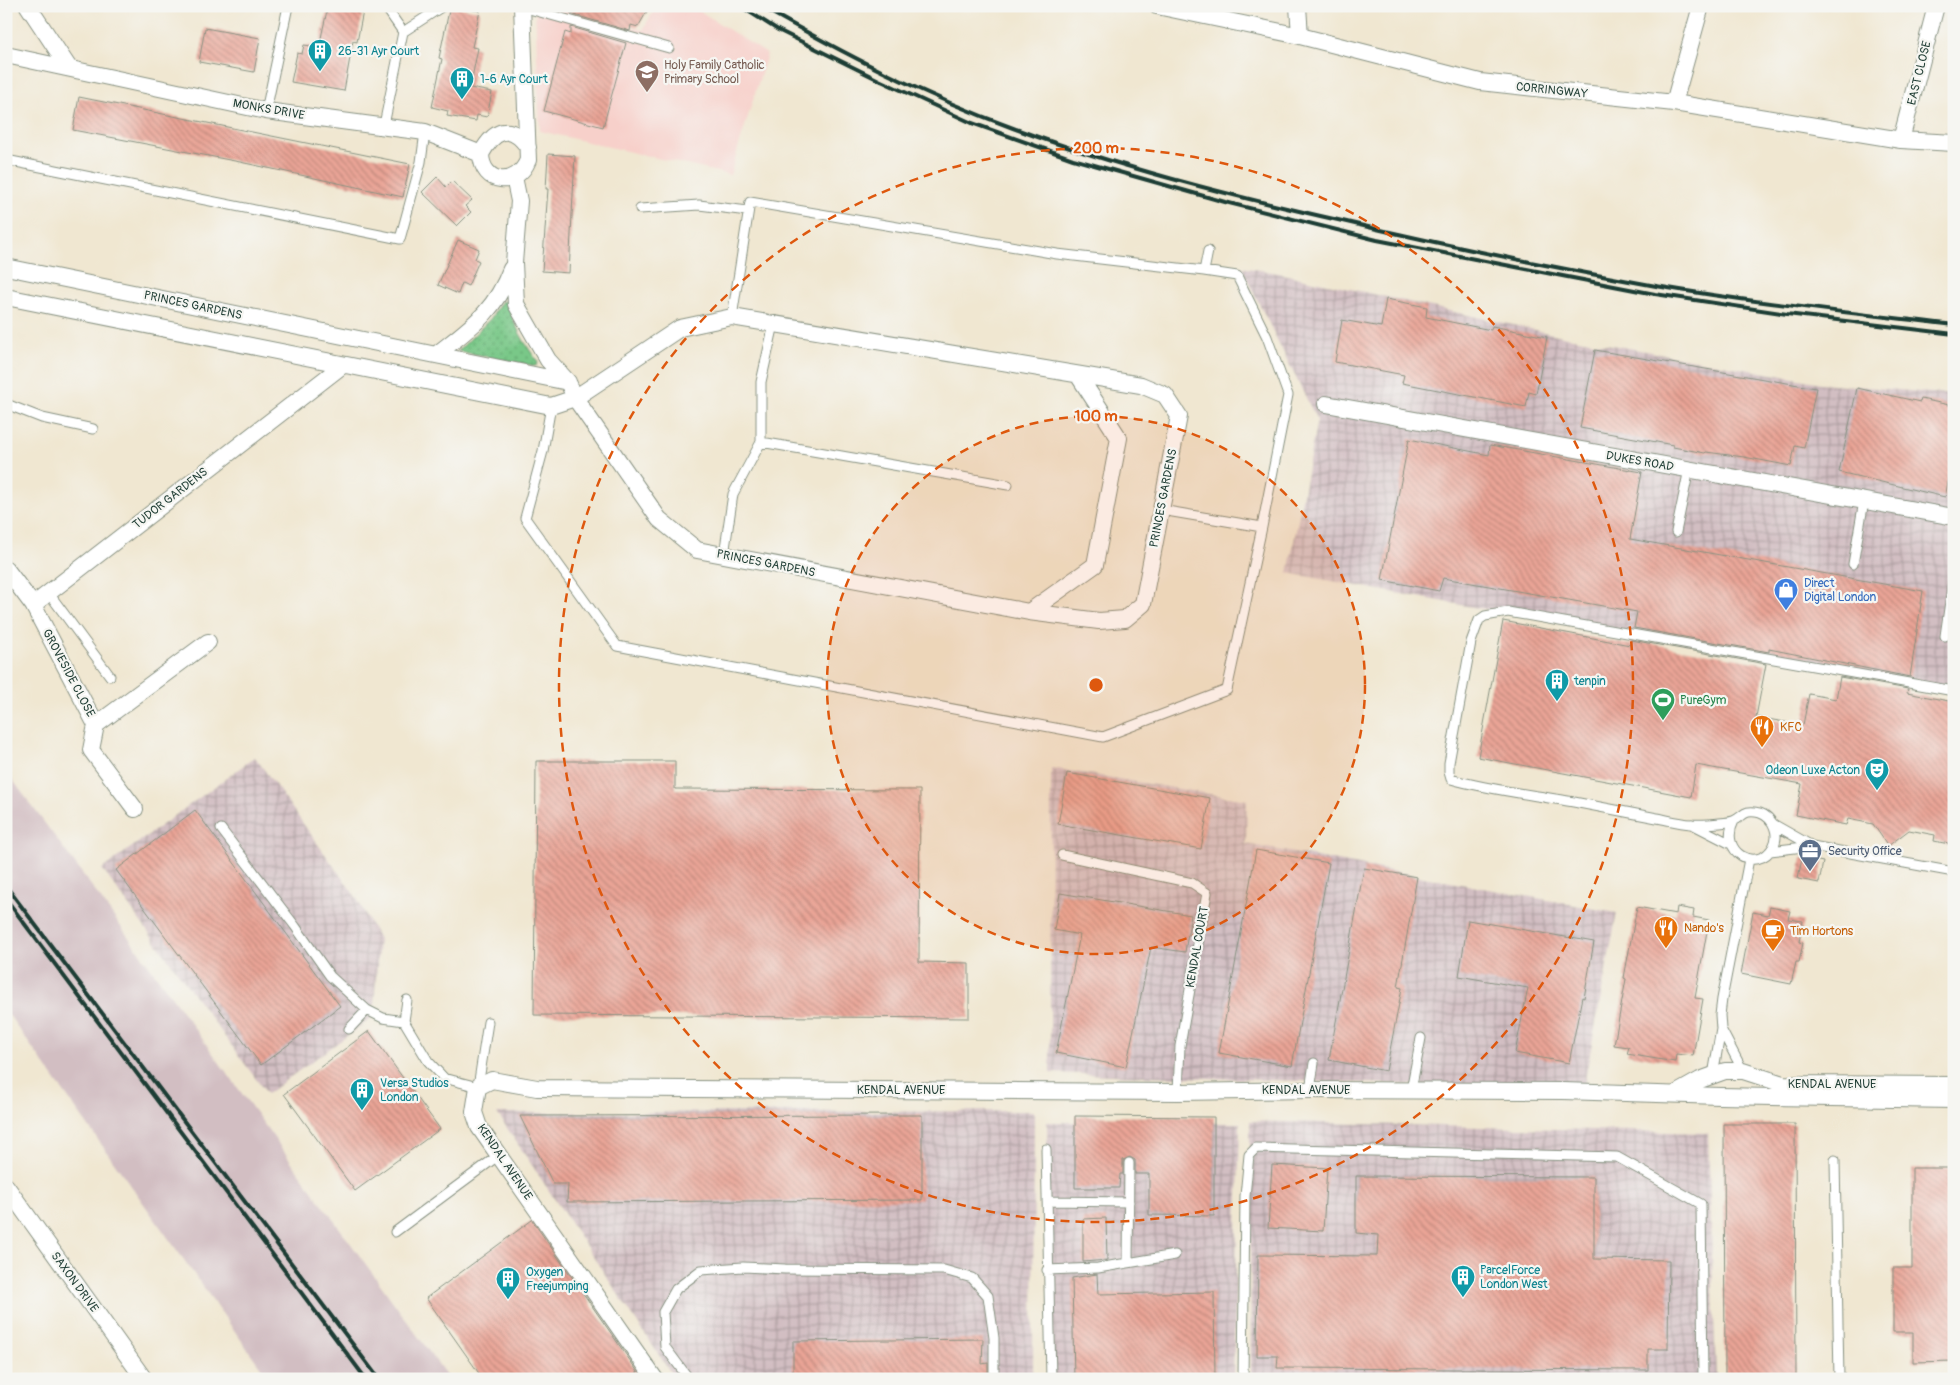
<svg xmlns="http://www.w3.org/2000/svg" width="1960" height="1385" font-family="Pangolin,sans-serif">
	<defs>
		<pattern id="industrial-grid" width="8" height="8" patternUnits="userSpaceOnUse" patternTransform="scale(1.25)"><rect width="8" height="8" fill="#d2bec2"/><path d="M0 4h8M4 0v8" fill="none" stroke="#aa9c9e"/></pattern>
		<pattern id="grass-dots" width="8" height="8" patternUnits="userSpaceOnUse" patternTransform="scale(1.25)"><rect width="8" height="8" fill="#79c888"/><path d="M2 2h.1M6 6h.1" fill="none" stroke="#63a470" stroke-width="1.8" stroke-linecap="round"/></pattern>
		<pattern id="building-back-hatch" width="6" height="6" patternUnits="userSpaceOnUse" patternTransform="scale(1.25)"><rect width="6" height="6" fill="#eaa496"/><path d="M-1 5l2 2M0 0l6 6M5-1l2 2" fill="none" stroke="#bd877b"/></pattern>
	</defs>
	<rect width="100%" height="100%" fill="#f6f6f2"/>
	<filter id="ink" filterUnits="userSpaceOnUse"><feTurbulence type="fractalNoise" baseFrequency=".02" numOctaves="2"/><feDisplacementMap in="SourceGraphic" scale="10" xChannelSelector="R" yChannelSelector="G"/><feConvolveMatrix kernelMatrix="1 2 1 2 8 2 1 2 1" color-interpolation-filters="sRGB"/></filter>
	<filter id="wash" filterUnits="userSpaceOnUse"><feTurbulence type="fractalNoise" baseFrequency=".0096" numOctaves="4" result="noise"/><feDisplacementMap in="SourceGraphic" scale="20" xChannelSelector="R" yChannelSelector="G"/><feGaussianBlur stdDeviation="1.12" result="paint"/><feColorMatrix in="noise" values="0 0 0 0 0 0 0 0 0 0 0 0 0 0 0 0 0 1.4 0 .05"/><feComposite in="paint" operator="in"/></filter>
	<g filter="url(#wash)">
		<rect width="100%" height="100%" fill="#f0e7d1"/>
		<path fill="#f7d0ca" d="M535,6H563L643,30L656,6H692L767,54L730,175L540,131Z"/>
		<path fill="url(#industrial-grid)" d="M1241,267L1278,273L1562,336L1821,383L1954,395V688L1467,606L1288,573L1317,420Z
			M255,757L356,897L379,939L373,1017L267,1094L102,869Z
			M1051,768L1247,800L1246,844L1617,913L1583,1090L1050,1073Z
			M1034,1111L1033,1379H675L497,1113Z
			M1250,1121L1708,1133L1716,1379H1251Z
			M1047,1122L1240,1123L1233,1379H1052Z"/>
		<path fill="#d2bec2" d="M6,771L87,880L449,1379H269L6,1011Z"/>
		<path fill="url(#grass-dots)" stroke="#4c825e" d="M502,301L507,302C514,325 524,343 538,362L536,366L458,351L491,318Z"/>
		<g id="blocks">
			<path fill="url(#building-back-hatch)" d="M328,6H364L357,42L353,41L344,91L291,82L297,53L302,54L304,45L319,47Z
				M450,6L480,11L472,47L478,48L470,88L492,92L487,117L477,115L476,121L447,116L448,111L432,107L442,59L439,58Z
				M571,6H650L638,27L631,25L630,31L571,14Z
				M571,27L626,43L603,127L544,111L565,32L571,34Z
				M205,28L260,38L254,72L199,62Z
				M79,97L410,164L403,197L240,162L73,130Z
				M548,154L575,156L569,273L542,271L548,189H546Z
				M437,177L446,187L452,181L472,200L465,206L471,212L457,226L422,192Z
				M458,240L479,249L475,259L479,261L468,286L462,283L458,294L438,285Z
				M1386,299L1427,307L1426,317L1491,330L1492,326L1547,337L1536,394L1529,392L1526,407L1402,383L1404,375L1335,362L1342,320L1381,327Z
				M1595,350L1816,388L1804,448L1795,446L1791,466L1744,457L1706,452L1705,453L1673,447V445L1580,428Z
				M1857,388L1920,402L1921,399L1954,406V455L1945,497L1839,472Z
				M1409,439L1489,455L1490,445L1642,472L1630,539L1923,591L1910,677L1769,649V652L1634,628L1637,612L1443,578L1439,591L1382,580Z
				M1503,621L1630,645L1631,640L1766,664L1756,717L1779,721L1803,725L1809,694L1836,699L1840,677L1908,689L1907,693L1954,702V845L1934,841L1935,835L1909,830L1888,846L1873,824L1848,819L1846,825L1796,815L1802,784L1696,765L1691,797L1478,757Z
				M536,761H675V789L920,790L919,962L969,963V1018L534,1015Z
				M1067,773L1210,798L1201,849L1058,824Z
				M195,810L340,1006L261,1065L116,870Z
				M1256,850L1329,863L1292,1066L1219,1053Z
				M1802,858L1823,862L1819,883L1798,879Z
				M1364,868L1417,877L1398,987L1402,988L1386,1071L1329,1060Z
				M1060,893L1191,915L1185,952L1151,947L1126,1067L1056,1053L1080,935L1054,930Z
				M1637,907L1676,914L1677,907L1694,910L1693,917L1709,920L1695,998L1703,999L1693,1056L1676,1054L1675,1062L1627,1054L1629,1047L1614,1045L1626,979L1624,978Z
				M1770,907L1790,911L1788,919L1803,921L1799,942L1803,943L1799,962H1796L1791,984L1741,974L1753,912L1768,915Z
				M1468,920L1594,942L1584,998L1582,997L1569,1063L1515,1053L1528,988L1459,976Z
				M369,1031L440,1129L355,1191L284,1094Z
				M922,1115V1200L567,1202L568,1184H553L520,1116Z
				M1075,1116L1214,1117V1216L1149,1215V1174H1135V1160L1130,1157L1123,1160V1174H1120L1119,1188H1075Z
				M1724,1124H1795L1796,1379H1725Z
				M1272,1165L1327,1168L1323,1231L1268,1228Z
				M1912,1168H1954V1361L1913,1362V1332H1893V1268H1912Z
				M1356,1176L1594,1177V1259L1669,1260L1668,1349H1648V1370L1277,1368L1278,1356H1257L1258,1255L1377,1256L1378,1235L1356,1233Z
				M1106,1218L1107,1260L1083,1262V1219Z
				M532,1220L638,1372L629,1379H483L426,1298Z
				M1097,1274L1098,1294L1214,1292L1215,1379H1074L1072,1278Z
				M983,1339L982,1364L988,1363V1379H793V1341Z"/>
		</g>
	</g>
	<g filter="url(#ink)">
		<use href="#blocks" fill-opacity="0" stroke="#889282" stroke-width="1"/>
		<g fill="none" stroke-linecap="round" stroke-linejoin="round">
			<defs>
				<path id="lane" d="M385,6L403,32
					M522,7L669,48
					M266,111L288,6
					M384,125L403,32L443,6
					M6,160L400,239L421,162L425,132
					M640,209L699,205L748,211
					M1204,271L1208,251
					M774,324L761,382V442L1008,485
					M6,404L42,418L93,429
					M551,406L543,451L525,518L617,646L1103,737L1227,690L1262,527L1288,395L1267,337L1237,276L1204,271L1057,254L750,202L732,317
					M1161,510L1262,527
					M1676,532L1689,469
					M724,555L733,494L761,442
					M1853,564L1864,501
					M48,592L110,676
					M1945,636L1954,574
					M1734,821C1718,852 1757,874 1773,847C1780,835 1774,818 1760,813C1743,808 1743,818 1733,821C1727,823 1698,825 1691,824C1680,823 1668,820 1657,818C1631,813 1605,808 1579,803C1537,795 1493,791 1451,779L1449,772V763L1471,642L1479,620L1485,616L1508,612L1954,691
					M1692,824L1731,844
					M1773,824L1812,846
					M221,829L295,926L330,976L367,1010L383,1018L404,1021
					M1770,851L1812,846L1954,872
					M1062,855L1192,883L1207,893L1180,1046L1178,1092
					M407,1000L404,1021L428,1061L444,1078L478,1087L488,1022
					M349,1029L367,1010
					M1721,1029L1743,1071
					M1713,1075L1721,1029L1720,1015L1722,999L1749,859
					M1310,1090L1314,1063
					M1411,1090L1421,1038
					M1046,1149L1051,1379
					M1835,1160L1839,1379
					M1047,1201L1129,1202
					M395,1232L499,1155
					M1128,1263L1129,1163
					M1047,1270L1098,1268L1175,1255
					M689,1379L665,1347L663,1312L676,1289L701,1270L743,1267L785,1269L944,1270L972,1278L988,1296L994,1338V1379
					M1243,1379L1245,1196L1249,1155L1256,1148L1617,1157L1701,1204L1703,1379"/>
				<path id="street" d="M28,6L69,68
					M1157,6L1300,36L1480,82L1674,103L1901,140L1954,143
					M1298,6L1300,36
					M6,55L266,111L425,132L481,154
					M1674,103L1701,6
					M1901,140L1936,6
					M481,154C482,185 517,188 528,160L522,6
					M481,154C494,130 510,122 528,147
					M6,267L568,382
					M6,297L551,406L575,398L680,328L732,317L1141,385L1165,395L1179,416L1143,604L1125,619L1099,621L1029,612L697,550L659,519L575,398L568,382L548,360L516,304L514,263L519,201L514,177
					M437,354C471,327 495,312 511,269
					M1326,404L1954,517
					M6,569L33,605L96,725L208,642
					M33,605L343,365
					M1029,612L1095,565L1119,438L1078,375
					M96,725L91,750L135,809
					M1675,1094L1700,1080L1725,1071H1743L1783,1084L1954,1085
					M6,1186L144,1379
					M655,1379L479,1127L474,1112L478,1087L492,1080L537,1088L1178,1092L1310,1090L1563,1091L1720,1096L1954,1100"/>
			</defs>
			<use href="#lane" stroke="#889282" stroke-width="11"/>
			<use href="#street" stroke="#889282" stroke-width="18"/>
			<use href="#lane" stroke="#fff" stroke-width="9"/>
			<use href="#street" stroke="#fff" stroke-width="16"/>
			<path stroke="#1f3d34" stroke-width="4" d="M740,6L778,30L879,80L972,123L1073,159L1225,202L1377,240L1655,294L1787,314L1954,334
				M760,6C841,52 925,96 1013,128C1118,167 1228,195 1338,220C1443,245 1550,267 1656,286C1755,303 1854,313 1954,325
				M6,886L379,1379
				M6,899L366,1379"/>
		</g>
	</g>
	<circle cx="1096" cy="685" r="269" fill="#de580e" fill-opacity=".12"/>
	<g fill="none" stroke="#de580e" stroke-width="2.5" stroke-dasharray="9 6">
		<circle cx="1096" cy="685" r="269"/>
		<circle cx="1096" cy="685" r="537"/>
	</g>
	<defs>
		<symbol id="building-pin" viewBox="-11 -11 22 30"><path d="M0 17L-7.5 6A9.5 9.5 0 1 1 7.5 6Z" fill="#0f9aa8" stroke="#f6f6f2"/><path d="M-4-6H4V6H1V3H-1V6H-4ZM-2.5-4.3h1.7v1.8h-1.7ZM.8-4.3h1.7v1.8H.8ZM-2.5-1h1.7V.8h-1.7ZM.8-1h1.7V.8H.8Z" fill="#fff"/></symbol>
		<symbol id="school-pin" viewBox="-11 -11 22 30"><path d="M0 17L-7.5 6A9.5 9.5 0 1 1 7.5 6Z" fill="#8d6e63" stroke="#f6f6f2"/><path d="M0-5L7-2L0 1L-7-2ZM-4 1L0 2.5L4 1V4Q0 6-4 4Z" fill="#fff"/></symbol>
		<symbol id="shop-pin" viewBox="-11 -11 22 30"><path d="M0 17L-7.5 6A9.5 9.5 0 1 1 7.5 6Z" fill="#3f7fe0" stroke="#f6f6f2"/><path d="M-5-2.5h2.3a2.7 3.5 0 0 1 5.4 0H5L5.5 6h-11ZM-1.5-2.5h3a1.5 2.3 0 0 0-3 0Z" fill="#fff"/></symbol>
		<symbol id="stadium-pin" viewBox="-11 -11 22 30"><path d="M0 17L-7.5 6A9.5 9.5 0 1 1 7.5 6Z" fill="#2e9e5b" stroke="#f6f6f2"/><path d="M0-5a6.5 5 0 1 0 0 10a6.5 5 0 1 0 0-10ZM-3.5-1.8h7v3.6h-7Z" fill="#fff"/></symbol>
		<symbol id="restaurant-pin" viewBox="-11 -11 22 30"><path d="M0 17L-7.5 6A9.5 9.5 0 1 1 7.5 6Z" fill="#e8710a" stroke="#f6f6f2"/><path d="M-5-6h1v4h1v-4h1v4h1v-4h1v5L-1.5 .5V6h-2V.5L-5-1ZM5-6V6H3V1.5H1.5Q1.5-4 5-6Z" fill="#fff"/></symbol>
		<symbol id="theatre-pin" viewBox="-11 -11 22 30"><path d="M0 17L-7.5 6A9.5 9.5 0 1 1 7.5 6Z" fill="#0f9aa8" stroke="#f6f6f2"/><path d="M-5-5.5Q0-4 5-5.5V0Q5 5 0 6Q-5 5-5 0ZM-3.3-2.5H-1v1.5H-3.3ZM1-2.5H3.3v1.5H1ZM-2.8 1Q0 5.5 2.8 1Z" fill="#fff"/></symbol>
		<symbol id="office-pin" viewBox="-11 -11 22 30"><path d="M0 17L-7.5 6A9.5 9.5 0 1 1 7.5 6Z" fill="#5c6f8a" stroke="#f6f6f2"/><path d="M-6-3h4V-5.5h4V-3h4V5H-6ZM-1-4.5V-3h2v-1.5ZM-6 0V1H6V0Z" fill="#fff"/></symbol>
		<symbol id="cafe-pin" viewBox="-11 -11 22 30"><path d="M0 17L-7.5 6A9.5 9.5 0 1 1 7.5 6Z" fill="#e8710a" stroke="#f6f6f2"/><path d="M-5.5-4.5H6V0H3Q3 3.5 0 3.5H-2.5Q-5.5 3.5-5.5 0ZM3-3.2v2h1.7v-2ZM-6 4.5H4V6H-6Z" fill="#fff"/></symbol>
	</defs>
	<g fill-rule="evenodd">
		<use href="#building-pin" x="306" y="37" width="28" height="38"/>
		<use href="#school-pin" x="633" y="58" width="28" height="38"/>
		<use href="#building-pin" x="448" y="65" width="28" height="38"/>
		<use href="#shop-pin" x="1772" y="576" width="28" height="38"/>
		<use href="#building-pin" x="1543" y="667" width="28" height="38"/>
		<use href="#stadium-pin" x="1649" y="686" width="28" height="38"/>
		<use href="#restaurant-pin" x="1748" y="713" width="28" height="38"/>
		<use href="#theatre-pin" x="1863" y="756" width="28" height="38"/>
		<use href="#office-pin" x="1796" y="837" width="28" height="38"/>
		<use href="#restaurant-pin" x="1652" y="914" width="28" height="38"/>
		<use href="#cafe-pin" x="1759" y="917" width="28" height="38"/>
		<use href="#building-pin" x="348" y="1076" width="28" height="38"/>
		<use href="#building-pin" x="1449" y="1263" width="28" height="38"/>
		<use href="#building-pin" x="494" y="1265" width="28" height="38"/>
	</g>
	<g text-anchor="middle" stroke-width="4.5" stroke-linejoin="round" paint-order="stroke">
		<g font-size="12" fill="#0d838f" stroke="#f6f6f2" text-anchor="start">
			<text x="338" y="55">26-31 Ayr Court</text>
			<text x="480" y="83">1-6 Ayr Court</text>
			<text x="1574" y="685">tenpin</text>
			<text x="1860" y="774" text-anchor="end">Odeon Luxe Acton</text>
			<text x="380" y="1087">Versa Studios<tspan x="380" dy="14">London</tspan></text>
			<text x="1480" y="1274">ParcelForce<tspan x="1480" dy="14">London West</tspan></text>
			<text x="526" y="1276">Oxygen<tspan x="526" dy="14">Freejumping</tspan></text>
		</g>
		<g font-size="12" fill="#785e54" stroke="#f6f6f2" text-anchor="start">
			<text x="664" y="69">Holy Family Catholic<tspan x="664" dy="14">Primary School</tspan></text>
		</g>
		<g font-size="12" fill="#1f3d34" stroke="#f6f6f2">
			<text transform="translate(1919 73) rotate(-76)" y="4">EAST CLOSE</text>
			<text transform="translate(1552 90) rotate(6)" y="4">CORRINGWAY</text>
			<text transform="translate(269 109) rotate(10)" y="4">MONKS DRIVE</text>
			<text transform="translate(193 305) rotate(12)" y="4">PRINCES GARDENS</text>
			<text transform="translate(1640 461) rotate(10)" y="4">DUKES ROAD</text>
			<text transform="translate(170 498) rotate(-38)" y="4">TUDOR GARDENS</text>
			<text transform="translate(1163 498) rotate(-79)" y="4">PRINCES GARDENS</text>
			<text transform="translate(766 563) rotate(11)" y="4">PRINCES GARDENS</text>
			<text transform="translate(69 673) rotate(62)" y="4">GROVESIDE CLOSE</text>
			<text transform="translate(1197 947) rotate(-80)" y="4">KENDAL COURT</text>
			<text x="1832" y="1088">KENDAL AVENUE</text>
			<text x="901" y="1094">KENDAL AVENUE</text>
			<text x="1306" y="1094">KENDAL AVENUE</text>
			<text transform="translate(505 1162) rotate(56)" y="4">KENDAL AVENUE</text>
			<text transform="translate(75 1282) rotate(54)" y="4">SAXON DRIVE</text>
		</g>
		<g font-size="12" fill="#366cbe" stroke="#f6f6f2" text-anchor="start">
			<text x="1804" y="587">Direct<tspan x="1804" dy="14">Digital London</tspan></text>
		</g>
		<g font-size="12" fill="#27864d" stroke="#f6f6f2" text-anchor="start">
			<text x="1680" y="704">PureGym</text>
		</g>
		<g font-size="12" fill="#c56008" stroke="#f6f6f2" text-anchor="start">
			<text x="1780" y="731">KFC</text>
			<text x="1684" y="932">Nando's</text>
			<text x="1790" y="935">Tim Hortons</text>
		</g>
		<g font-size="12" fill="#4e5e75" stroke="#f6f6f2" text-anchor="start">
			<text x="1828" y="855">Security Office</text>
		</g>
	</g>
	<circle cx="1096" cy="685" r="8" fill="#de580e" stroke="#f6f6f2" stroke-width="2.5"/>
	<g font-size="15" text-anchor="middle" font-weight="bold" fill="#de580e" stroke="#f6f6f2" stroke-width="4.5" stroke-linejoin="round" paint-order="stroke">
		<text x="1096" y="153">200 m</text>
		<text x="1096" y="421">100 m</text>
	</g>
	<rect width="1960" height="1385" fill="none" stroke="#f6f6f2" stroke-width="25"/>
</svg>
